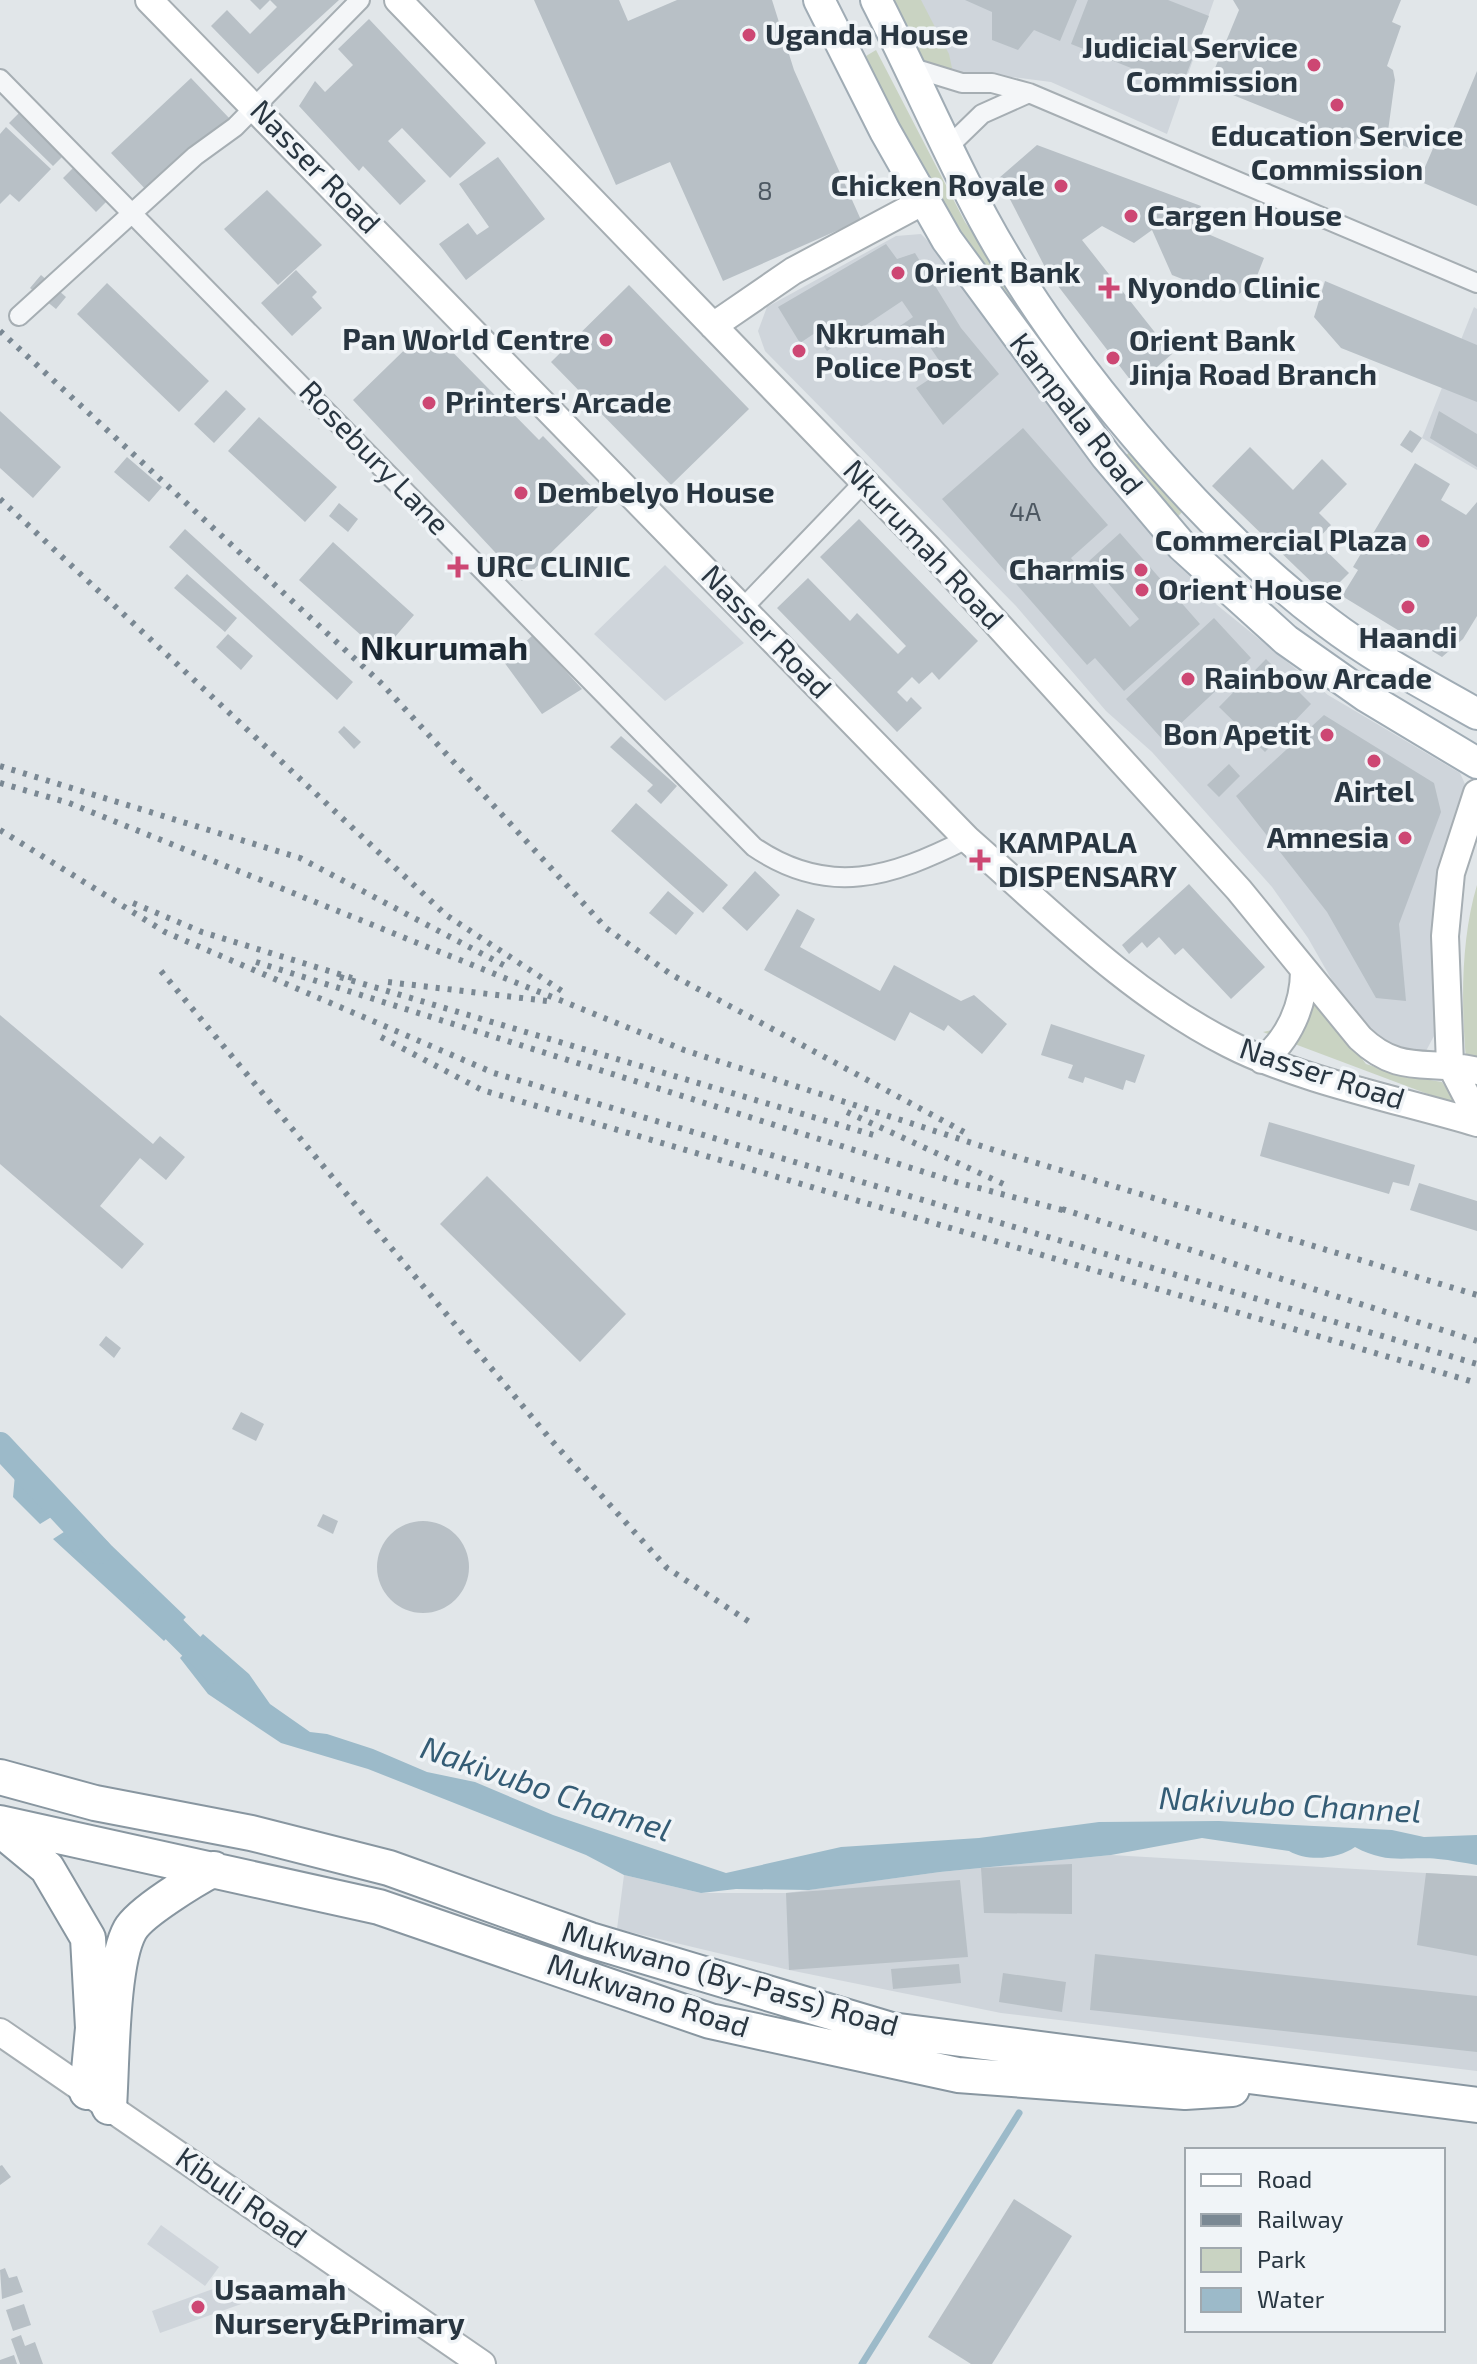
<svg xmlns="http://www.w3.org/2000/svg" width="1477" height="2364" font-family="'Exo 2',sans-serif">
	<rect width="100%" height="100%" fill="#e1e6e9"/>
	<path fill="#cfd5db" d="M887,0H1214L1167,134L1051,82L1012,77H946Z
		M921,234L944,257L1096,465L1217,605L1328,695L1460,773L1470,795L1437,955L1435,1034L1426,1051L1402,1052L1362,1033L1308,938L1272,887L1152,752L1106,711L1016,606L765,351L758,331L767,307L896,236Z
		M1474,307L1477,309V470L1422,438Z
		M665,565L744,643L665,701L594,634Z
		M1111,1855L1477,1876V2071L1001,2013L789,1970L617,1929L624,1875L701,1893H786L940,1872Z
		M161,2225L219,2267L205,2286L147,2244Z
		M235,2281L244,2303L160,2333L152,2311Z"/>
	<path fill="#c9d3c2" d="M887,0H921L949,54L952,68L946,77L923,75Z
		M876,50L965,222L1060,355L1051,364L971,255L914,156L866,56Z
		M1130,452L1182,512L1174,521L1121,459Z
		M1477,885V1062L1466,1059C1461,1004 1461,938 1477,885Z
		M1312,994L1366,1064L1400,1075L1442,1082L1457,1105L1263,1032L1277,1029Z"/>
	<path fill="#9cbac9" d="M17,1452L71,1505L40,1524L13,1497Z
		M84,1519L186,1617L164,1641L53,1539Z
		M203,1634L249,1674L270,1704L310,1732L327,1734L373,1749L427,1772L475,1782L553,1815L726,1873L841,1847L979,1838L1099,1822L1219,1821L1392,1830L1424,1837L1477,1835V1865C1464,1863 1451,1860 1438,1859C1406,1856 1388,1865 1355,1847C1338,1859 1308,1862 1289,1851L1202,1838L1111,1855L940,1872L809,1890L736,1889L701,1893L624,1875L586,1855L368,1769L281,1743L208,1694L180,1658Z"/>
	<g fill="none" stroke-linecap="round" stroke-linejoin="round">
		<path stroke="#9cbac9" stroke-width="7" d="M862,2364L1019,2113"/>
		<path stroke="#9cbac9" stroke-width="26" d="M0,1445L99,1551
			M150,1605L216,1671"/>
	</g>
	<path fill="#b8c0c6" d="M250,0H339L258,74L211,26L227,10L250,34L277,7L270,0L260,10Z
		M534,0H619L628,21L677,0H772L794,70L861,220L723,281L670,162L616,185Z
		M965,0H1077L1060,41L1034,30L1018,50L992,40V12Z
		M1088,0H1168L1209,16L1181,88L1071,44Z
		M1233,0H1401L1392,22L1401,26L1387,66L1393,70L1395,80L1388,131L1381,141L1366,142L1357,138L1355,144L1208,85L1239,10Z
		M369,19L486,143L450,178L402,128L388,141L426,181L400,205L363,166L359,171L299,106L315,81L325,92L353,65L338,49Z
		M1477,71V206L1419,181L1434,146L1444,150Z
		M191,78L230,119L150,194L111,153Z
		M21,111L65,154L53,166L9,123Z
		M6,127L51,169L19,202L10,194L0,204V134Z
		M1404,130L1414,135L1409,148L1398,143Z
		M1037,145L1201,206L1194,228L1264,258L1255,281L1233,299L1172,275L1152,230L1134,243L1102,226L1082,240L1172,354L1135,386L1048,273L999,178Z
		M498,157L545,219L466,280L439,244L468,223L477,235L489,227L459,184Z
		M74,167L107,201L96,212L63,178Z
		M267,190L322,245L278,285L224,229Z
		M886,244L897,259L915,253L961,328L999,374L943,425L916,388L945,369L921,334L910,341L900,326L913,317L902,301L827,351L815,333L800,343L778,307Z
		M296,270L317,292L312,297L322,308L292,336L261,303Z
		M41,275L66,297L56,309L30,288Z
		M1325,281L1477,345V402L1341,348L1314,317Z
		M107,283L209,381L179,412L77,314Z
		M629,285L749,409L671,485L551,362Z
		M428,327L539,440L543,436L605,500L522,581L353,400Z
		M226,390L246,409L214,443L194,424Z
		M0,411L61,467L33,498L0,468Z
		M1439,411L1477,434V467L1430,438Z
		M259,417L337,487L305,522L228,451Z
		M1023,428L1108,525L1071,558L1130,627L1139,619L1089,561L1120,533L1200,624L1124,691L1095,658L1087,665L942,499Z
		M1410,430L1422,438L1412,453L1400,445Z
		M1250,447L1293,490L1322,459L1347,484L1319,513L1331,525L1316,541L1349,573L1326,596L1212,486Z
		M127,457L162,487L149,502L114,472Z
		M1415,463L1450,484L1441,500L1466,515L1477,502V616L1463,639L1442,657L1342,596L1358,570L1353,567Z
		M339,503L358,519L348,532L329,516Z
		M859,519L978,641L939,680L932,672L919,684L912,677L897,692L907,702L911,697L922,708L897,732L777,608L808,578L850,621L857,613L898,654L906,646L820,557Z
		M185,529L353,682L337,700L169,547Z
		M333,542L414,615L381,653L299,580Z
		M187,574L237,618L225,632L174,588Z
		M1214,618L1251,658L1163,740L1126,699Z
		M228,634L253,656L241,670L216,647Z
		M533,635L582,689L542,714L504,662Z
		M1266,659L1311,704L1265,752L1219,707Z
		M1324,715L1434,783L1441,812L1399,924L1406,1001L1376,998L1327,912L1236,796Z
		M344,726L361,742L354,749L338,732Z
		M621,736L677,786L661,804L647,791L653,785L610,747Z
		M1229,764L1240,776L1219,797L1207,785Z
		M636,803L728,885L703,913L611,831Z
		M755,871L780,895L747,931L722,908Z
		M1189,884L1265,967L1231,999L1183,948L1175,955L1159,937L1147,948L1142,942L1129,954L1122,945Z
		M668,891L694,913L676,935L649,913Z
		M797,909L815,919L800,947L880,991L894,965L961,1001L974,995L1007,1024L982,1054L948,1025L944,1031L910,1012L895,1041L764,970Z
		M0,1015L153,1144L160,1136L185,1157L166,1180L140,1158L100,1206L144,1244L122,1269L0,1164Z
		M1051,1024L1145,1055L1135,1083L1126,1080L1123,1090L1085,1077L1083,1083L1068,1078L1073,1065L1041,1055Z
		M1269,1122L1415,1165L1409,1186L1393,1182L1389,1194L1260,1156Z
		M487,1176L626,1314L580,1362L440,1224Z
		M1419,1183L1477,1201V1231L1410,1210Z
		M106,1336L121,1348L114,1358L99,1345Z
		M241,1412L264,1424L256,1441L232,1429Z
		M323,1514L338,1521L333,1534L317,1526Z
		M377 1567a46 46 0 1 1 92 0a46 46 0 1 1-92 0Z
		M1072,1864V1914L984,1913L981,1868Z
		M1426,1873L1477,1876V1956L1417,1945Z
		M960,1880L968,1957L789,1970L786,1893Z
		M1095,1954L1477,1996V2052L1090,2010Z
		M959,1964L961,1983L893,1989L891,1969Z
		M1003,1973L1066,1982L1062,2012L999,2002Z
		M2,2165L11,2177L0,2185V2166Z
		M1014,2199L1072,2236L992,2364H971L928,2337Z
		M5,2268L9,2278L17,2276L23,2292L2,2299L0,2270Z
		M24,2304L31,2325L13,2331L6,2310Z
		M21,2335L25,2346L35,2342L43,2364H20L11,2339Z
		M14,2355L17,2364H0V2360Z"/>
	<g fill="none" stroke-linecap="round" stroke-linejoin="round">
		<defs>
			<path id="street" d="M910,67L962,83H992L1029,93L1477,283
				M0,79L754,847C829,898 891,877 967,839
				M948,147L982,114L1029,93
				M19,316L195,156L235,127L360,0
				M742,609L864,482"/>
			<path id="secondary" d="M149,0L967,839C1049,911 1130,994 1229,1044C1299,1080 1400,1100 1477,1123
				M398,0L929,549L1239,890L1360,1038C1401,1077 1429,1058 1477,1071
				M713,326L793,271L924,201
				M1477,793L1451,873L1445,936L1450,1064L1477,1116
				M1262,1060C1289,1040 1304,1004 1304,971
				M0,2032L482,2364"/>
			<path id="primary" d="M819,0L885,131L947,240L1106,456L1182,546L1286,640L1367,697L1477,763
				M876,0C913,72 945,147 983,218C1057,355 1202,528 1327,622C1374,658 1426,685 1477,714"/>
			<path id="highway" d="M0,1777L95,1803L251,1833L389,1868L590,1940L891,2030L1477,2105
				M0,1823L379,1907L710,2021L958,2075L1185,2092L1232,2089
				M0,1829L47,1868L88,1938L93,2028L87,2092
				M109,2107C112,2065 111,1964 130,1930C140,1912 195,1879 214,1869"/>
		</defs>
		<use href="#street" stroke="#a6aeb3" stroke-width="22"/>
		<use href="#secondary" stroke="#a6aeb3" stroke-width="30"/>
		<use href="#primary" stroke="#a0acb5" stroke-width="34"/>
		<use href="#highway" stroke="#8896a0" stroke-width="38"/>
		<use href="#street" stroke="#f4f6f8" stroke-width="18"/>
		<use href="#secondary" stroke="#fff" stroke-width="26"/>
		<use href="#primary" stroke="#fff" stroke-width="30"/>
		<use href="#highway" stroke="#fff" stroke-width="34"/>
		<path stroke="#7a8893" stroke-width="6" stroke-dasharray="4 8" stroke-linecap="butt" d="M0,331L382,684L606,928L672,975L964,1132
			M0,499L446,915L565,993
			M0,766L300,858L509,968
			M0,783L69,803L684,1050L1000,1152L1477,1295
			M0,830L165,932L494,1073L1477,1364
			M133,903L202,932L352,978
			M256,962L956,1182L1070,1212
			M161,971L551,1440L667,1568L751,1623
			M340,977L877,1136
			M388,982L547,1001
			M381,1037L482,1090L1477,1383
			M847,1112L1010,1187
			M1062,1209L1477,1341"/>
	</g>
	<g fill="#cd4773" stroke="#f0f4f7" stroke-width="3">
		<circle cx="749" cy="35" r="8"/>
		<circle cx="1314" cy="65" r="8"/>
		<circle cx="1337" cy="105" r="8"/>
		<circle cx="1061" cy="186" r="8"/>
		<circle cx="1131" cy="216" r="8"/>
		<circle cx="898" cy="273" r="8"/>
		<path d="M1105 276h8v8h8v8h-8v8h-8v-8h-8v-8h8z"/>
		<circle cx="606" cy="340" r="8"/>
		<circle cx="799" cy="351" r="8"/>
		<circle cx="1113" cy="358" r="8"/>
		<circle cx="429" cy="403" r="8"/>
		<circle cx="521" cy="493" r="8"/>
		<circle cx="1423" cy="541" r="8"/>
		<path d="M454 555h8v8h8v8h-8v8h-8v-8h-8v-8h8z"/>
		<circle cx="1141" cy="570" r="8"/>
		<circle cx="1142" cy="590" r="8"/>
		<circle cx="1408" cy="607" r="8"/>
		<circle cx="1188" cy="679" r="8"/>
		<circle cx="1327" cy="735" r="8"/>
		<circle cx="1374" cy="761" r="8"/>
		<circle cx="1405" cy="838" r="8"/>
		<path d="M976 848h8v8h8v8h-8v8h-8v-8h-8v-8h8z"/>
		<circle cx="198" cy="2307" r="8"/>
	</g>
	<g text-anchor="middle" stroke-width="7" stroke-linejoin="round" paint-order="stroke">
		<g font-size="26" fill="#4d5862">
			<text x="765" y="200">8</text>
			<text x="1025" y="521">4A</text>
		</g>
		<g font-size="30" font-weight="bold" fill="#293641" stroke="#f0f4f7" text-anchor="start">
			<text x="765" y="45">Uganda House</text>
			<text x="1298" y="58" text-anchor="end">Judicial Service<tspan x="1298" dy="34">Commission</tspan></text>
			<text x="1337" y="146" text-anchor="middle">Education Service<tspan x="1337" dy="34">Commission</tspan></text>
			<text x="1045" y="196" text-anchor="end">Chicken Royale</text>
			<text x="1147" y="226">Cargen House</text>
			<text x="914" y="283">Orient Bank</text>
			<text x="1127" y="298">Nyondo Clinic</text>
			<text x="815" y="344">Nkrumah<tspan x="815" dy="34">Police Post</tspan></text>
			<text x="590" y="350" text-anchor="end">Pan World Centre</text>
			<text x="1129" y="351">Orient Bank<tspan x="1129" dy="34">Jinja Road Branch</tspan></text>
			<text x="445" y="413">Printers' Arcade</text>
			<text x="537" y="503">Dembelyo House</text>
			<text x="1407" y="551" text-anchor="end">Commercial Plaza</text>
			<text x="476" y="577">URC CLINIC</text>
			<text x="1125" y="580" text-anchor="end">Charmis</text>
			<text x="1158" y="600">Orient House</text>
			<text x="1408" y="648" text-anchor="middle">Haandi</text>
			<text x="1204" y="689">Rainbow Arcade</text>
			<text x="1311" y="745" text-anchor="end">Bon Apetit</text>
			<text x="1374" y="802" text-anchor="middle">Airtel</text>
			<text x="1389" y="848" text-anchor="end">Amnesia</text>
			<text x="998" y="853">KAMPALA<tspan x="998" dy="34">DISPENSARY</tspan></text>
			<text x="214" y="2300">Usaamah<tspan x="214" dy="34">Nursery&amp;Primary</tspan></text>
		</g>
		<g font-size="30" fill="#293641" stroke="#f0f4f7">
			<text transform="translate(315 167) rotate(46)" y="10">Nasser Road</text>
			<text transform="translate(1076 414) rotate(52)" y="10">Kampala Road</text>
			<text transform="translate(374 458) rotate(46)" y="10">Rosebury Lane</text>
			<text transform="translate(923 545) rotate(47)" y="10">Nkurumah Road</text>
			<text transform="translate(766 632) rotate(46)" y="10">Nasser Road</text>
			<text transform="translate(1322 1074) rotate(18)" y="10">Nasser Road</text>
			<text transform="translate(730 1979) rotate(16)" y="10">Mukwano (By-Pass) Road</text>
			<text transform="translate(648 1996) rotate(18)" y="10">Mukwano Road</text>
			<text transform="translate(241 2198) rotate(35)" y="10">Kibuli Road</text>
		</g>
		<g font-size="32" font-style="italic" fill="#345c75" stroke="#f0f4f7">
			<text transform="translate(546 1789) rotate(19)" y="11">Nakivubo Channel</text>
			<text transform="translate(1290 1805) rotate(3)" y="11">Nakivubo Channel</text>
		</g>
		<g font-size="34" font-weight="bold" fill="#1b2732" stroke="#f0f4f7">
			<text x="444" y="660">Nkurumah</text>
		</g>
	</g>
	<rect x="1185" y="2148" width="260" height="184" fill="#f0f4f7" stroke="#a0a8ae" stroke-width="2"/>
	<rect x="1201" y="2174" width="40" height="12" fill="#ffffff" stroke="#a0a8ae" stroke-width="2"/>
	<text x="1257" y="2188" font-size="24" fill="#293641">Road</text>
	<rect x="1201" y="2214" width="40" height="12" fill="#7a8893" stroke="#a0a8ae" stroke-width="2"/>
	<text x="1257" y="2228" font-size="24" fill="#293641">Railway</text>
	<rect x="1201" y="2248" width="40" height="24" fill="#c9d3c2" stroke="#a0a8ae" stroke-width="2"/>
	<text x="1257" y="2268" font-size="24" fill="#293641">Park</text>
	<rect x="1201" y="2288" width="40" height="24" fill="#9cbac9" stroke="#a0a8ae" stroke-width="2"/>
	<text x="1257" y="2308" font-size="24" fill="#293641">Water</text>
</svg>
